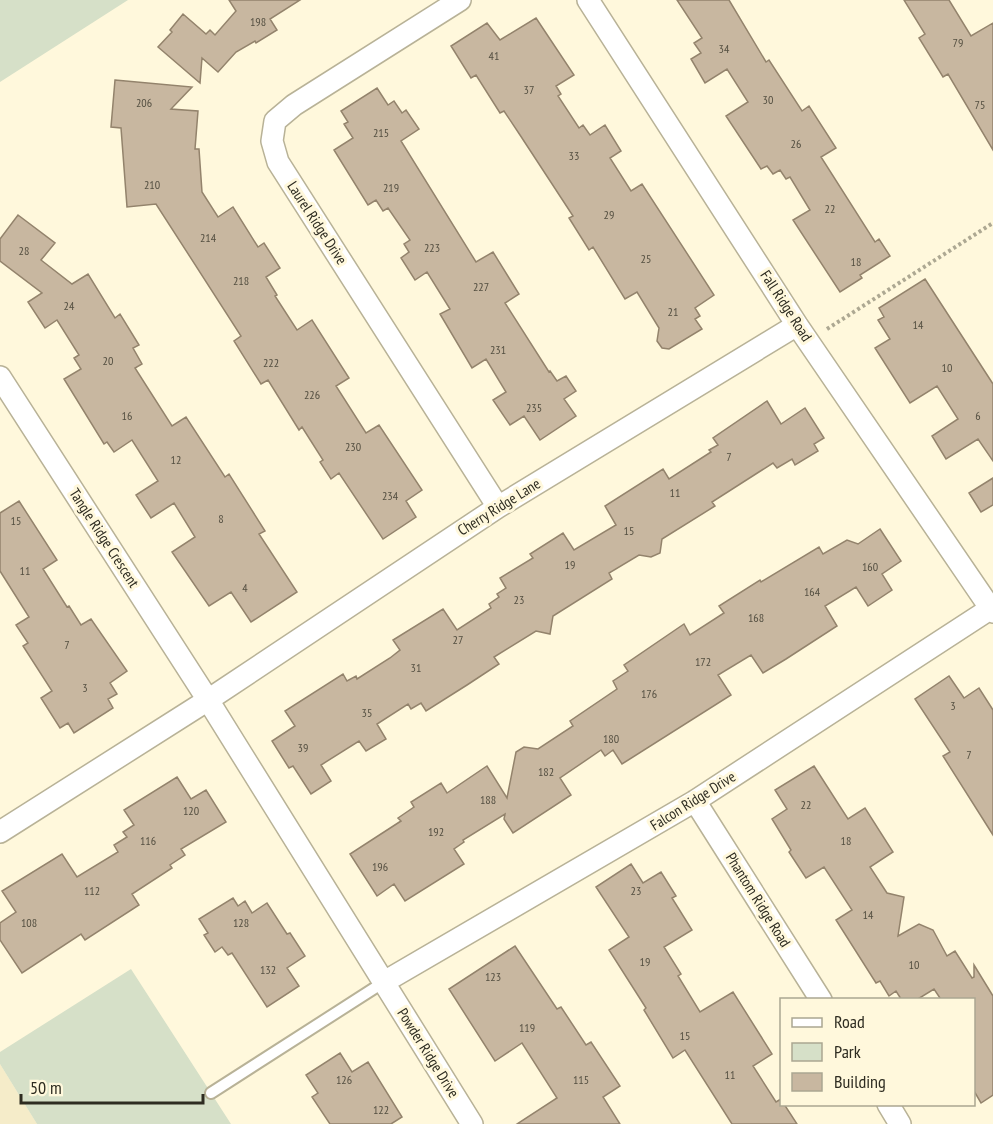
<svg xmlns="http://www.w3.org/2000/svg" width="993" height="1124" font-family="'PT Sans Narrow',sans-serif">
	<rect width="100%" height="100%" fill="#fff8dc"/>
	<path fill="#f5ecc9" d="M0,1064L37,1124H0Z"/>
	<path fill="#d6e0c8" d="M0,0H128L0,82Z
		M131,969L231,1124H37L0,1064V1052Z"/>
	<path fill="#c8b7a0" stroke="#93836c" stroke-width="1.5" d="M229,0H300L270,19L277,30L256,43L255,41L236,52L218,72L202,58L200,83L158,47L172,32L170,30L183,14L206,34L210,30L215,35L236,11Z
		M677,0H729L766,62L769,60L802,111L809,106L836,148L821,157L875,242L879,239L890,256L860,275L862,278L840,292L793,220L810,210L790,177L786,179L780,170L773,174L767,166L761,169L726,116L748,102L727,69L705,83L691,59L701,53L694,43L702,38Z
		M904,0H949L971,36L993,23V150L948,74L943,77L919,38L925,34Z
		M536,18L574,75L556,86L561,94L558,96L579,128L583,125L590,135L605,125L621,151L610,158L631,191L642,184L714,295L695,308L700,316L695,319L702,329L669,349L662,348L657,341L659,328L637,292L625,299L593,247L589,250L569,218L573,216L520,135L504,111L500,113L476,75L471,78L451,46L487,23L500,40Z
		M115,80L192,87L171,109L198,111L195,149H199L202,192L218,217L233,207L258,247L264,243L280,268L266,277L277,295L275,296L297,330L312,320L349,378L336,386L366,433L379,425L422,490L406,501L416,517L383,539L339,473L331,479L320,462L323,460L302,427L299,430L268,380L261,384L234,341L241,336L156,204L127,207L121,128L111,127Z
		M377,88L388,105L394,101L402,113L406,110L419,129L401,141L476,262L493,252L519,294L505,303L549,372L550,371L557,381L566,376L576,391L564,399L576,416L540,440L524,416L510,425L493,400L506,392L486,359L472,368L440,314L450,309L427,272L415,280L401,258L409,252L404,244L410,240L388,208L383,211L376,200L368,205L334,150L353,138L344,124L348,122L341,111Z
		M18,215L55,243L41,260L72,284L88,274L115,318L120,314L139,345L133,348L142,364L135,368L172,426L186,417L225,477L229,474L265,531L259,534L297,592L251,622L231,592L209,606L172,552L195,537L174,503L151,518L136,495L158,481L132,440L114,452L107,442L104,444L64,379L81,369L74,358L79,355L57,320L45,328L28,302L42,293L0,261V239Z
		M925,279L993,384V461L978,439L946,459L932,436L958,419L937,386L910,403L875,348L890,339L878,320L884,317L879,308Z
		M767,401L781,424L805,408L824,438L814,444L818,451L795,465L792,459L777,468L773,463L712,502L715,506L662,539L660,553L651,557L639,555L609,573L612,579L553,616L550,634L536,631L494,657L499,664L467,685L426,711L421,703L411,709L408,704L377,724L386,739L366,751L359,741L321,765L331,781L311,794L293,766L289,768L272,741L295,726L285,711L343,674L347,681L356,676L357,679L390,658L400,650L393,640L443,609L457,630L491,608L489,604L499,597L497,594L506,588L500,578L533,558L530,554L563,533L574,550L616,525L605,506L663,469L669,479L711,452L709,450L718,445L713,438Z
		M993,478V505L981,512L969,493Z
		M19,501L57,560L43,569L67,607L69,606L81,625L91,619L127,671L110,683L117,694L108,699L113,708L74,733L68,723L60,728L41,698L52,691L23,646L28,643L16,625L29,617L0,571V513Z
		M880,529L901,561L882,574L892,590L868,606L856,587L825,606L837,626L786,659L763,673L751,655L718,675L731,695L622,764L613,750L605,756L601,750L560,778L571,795L513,833L504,819L505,814L463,840L464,842L454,849L464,864L405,901L394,884L377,896L350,854L401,821L398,818L414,807L411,802L441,783L447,793L487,766L507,798L516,752L524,747L538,749L573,726L570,721L617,689L613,681L628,671L624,665L684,624L690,635L724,613L719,606L760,580L761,582L819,547L823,554L847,540L858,544Z
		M949,676L964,698L979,688L993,710V835L943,756L950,752L915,699Z
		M814,766L848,819L865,808L893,852L870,867L887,893L904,897L898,936L919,924L933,930L947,956L955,951L972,978L974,977V965L993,996V1095L981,1103L974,1091V999H938L940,998L934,989L918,999H901L896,991L889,996L880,981L876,983L836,920L852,910L824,867L806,878L789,852L791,850L772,819L787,809L775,790Z
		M177,777L191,799L206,790L226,822L181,849L185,855L170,865L172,868L132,894L139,905L85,940L81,934L22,973L0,940V923L16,912L2,891L62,854L77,877L118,852L114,845L127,837L123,832L134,825L124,810Z
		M631,864L643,883L661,872L676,896L672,898L692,930L664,947L681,974L678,976L700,1012L733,992L772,1054L753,1066L776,1102L781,1099L782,1104H784L797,1124H732L685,1050L673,1058L644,1010L646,1008L609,950L629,937L596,887Z
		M233,898L238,906L245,901L252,913L267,903L287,934L290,933L305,956L287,968L299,986L267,1007L232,953L228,955L222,947L215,952L204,935L208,933L199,919Z
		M515,946L557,1009L561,1007L586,1045L591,1042L620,1086L603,1097L620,1124H517L557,1098L522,1043L495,1061L449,989Z
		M340,1053L352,1072L368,1062L402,1117L391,1124H330L312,1097L318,1093L306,1075Z"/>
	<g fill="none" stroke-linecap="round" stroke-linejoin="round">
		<defs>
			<path id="lane" d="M211,1093L384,982"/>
			<path id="street" d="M460,0L294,105L275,121L272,141L278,162L498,507
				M588,0L797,325L993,612
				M0,377L208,700L472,1124
				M695,801L821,1000
				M0,832L208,700L498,507L797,325
				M384,982L695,801L993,607
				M888,1104L900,1124"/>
		</defs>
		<use href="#lane" stroke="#b8b297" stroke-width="14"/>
		<use href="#street" stroke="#b8b297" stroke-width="24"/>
		<path stroke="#ada892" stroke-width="4" stroke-dasharray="3 3" stroke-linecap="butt" d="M827,329L993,223"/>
		<use href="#lane" stroke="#fff" stroke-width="10"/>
		<use href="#street" stroke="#fff" stroke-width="21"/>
	</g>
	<g text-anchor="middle" stroke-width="6" stroke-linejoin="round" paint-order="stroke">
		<g font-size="12" fill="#544f41">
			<text x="258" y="26">198</text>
			<text x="958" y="47">79</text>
			<text x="724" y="53">34</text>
			<text x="494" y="60">41</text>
			<text x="529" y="94">37</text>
			<text x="768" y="104">30</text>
			<text x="144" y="107">206</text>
			<text x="980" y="109">75</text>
			<text x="381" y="137">215</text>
			<text x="796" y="148">26</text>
			<text x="574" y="160">33</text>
			<text x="152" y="189">210</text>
			<text x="391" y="192">219</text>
			<text x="830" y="213">22</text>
			<text x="609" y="219">29</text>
			<text x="208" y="242">214</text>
			<text x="432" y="252">223</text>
			<text x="24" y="255">28</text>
			<text x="646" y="263">25</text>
			<text x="856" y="266">18</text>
			<text x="241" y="285">218</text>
			<text x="481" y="291">227</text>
			<text x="69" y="310">24</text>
			<text x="673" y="316">21</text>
			<text x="918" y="329">14</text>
			<text x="498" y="354">231</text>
			<text x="108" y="365">20</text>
			<text x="271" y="367">222</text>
			<text x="947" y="372">10</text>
			<text x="312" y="399">226</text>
			<text x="534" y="412">235</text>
			<text x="127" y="420">16</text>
			<text x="978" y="420">6</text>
			<text x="353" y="451">230</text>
			<text x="729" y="461">7</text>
			<text x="176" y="464">12</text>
			<text x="675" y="497">11</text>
			<text x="390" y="500">234</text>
			<text x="221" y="523">8</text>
			<text x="16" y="525">15</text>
			<text x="629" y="535">15</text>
			<text x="570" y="569">19</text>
			<text x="870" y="571">160</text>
			<text x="25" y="575">11</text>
			<text x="245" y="592">4</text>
			<text x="812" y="596">164</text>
			<text x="519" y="604">23</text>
			<text x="756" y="622">168</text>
			<text x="458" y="644">27</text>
			<text x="67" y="649">7</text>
			<text x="703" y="666">172</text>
			<text x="416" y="672">31</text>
			<text x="85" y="692">3</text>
			<text x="649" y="698">176</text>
			<text x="953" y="710">3</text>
			<text x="367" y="717">35</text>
			<text x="611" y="743">180</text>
			<text x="303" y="752">39</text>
			<text x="969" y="759">7</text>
			<text x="546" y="776">182</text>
			<text x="488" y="804">188</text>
			<text x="806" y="809">22</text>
			<text x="191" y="815">120</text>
			<text x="436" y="836">192</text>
			<text x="148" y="845">116</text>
			<text x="846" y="845">18</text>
			<text x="380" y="871">196</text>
			<text x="92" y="895">112</text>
			<text x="636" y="895">23</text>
			<text x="868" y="919">14</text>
			<text x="29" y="927">108</text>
			<text x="241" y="927">128</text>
			<text x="645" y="966">19</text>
			<text x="914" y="969">10</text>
			<text x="268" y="974">132</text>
			<text x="493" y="981">123</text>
			<text x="527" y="1032">119</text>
			<text x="685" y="1040">15</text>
			<text x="730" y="1079">11</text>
			<text x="344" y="1084">126</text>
			<text x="581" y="1084">115</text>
			<text x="381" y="1114">122</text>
		</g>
		<g font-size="15" fill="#2e2c21" stroke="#fff8dc">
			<text transform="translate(317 223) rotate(57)" y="5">Laurel Ridge Drive</text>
			<text transform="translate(786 306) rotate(57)" y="5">Fall Ridge Road</text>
			<text transform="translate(499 507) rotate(-32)" y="5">Cherry Ridge Lane</text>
			<text transform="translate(104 538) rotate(57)" y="5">Tangle Ridge Crescent</text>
			<text transform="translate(693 801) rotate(-32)" y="5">Falcon Ridge Drive</text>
			<text transform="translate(758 900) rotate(58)" y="5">Phantom Ridge Road</text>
			<text transform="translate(428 1053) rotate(58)" y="5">Powder Ridge Drive</text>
		</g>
	</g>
	<rect x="780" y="998" width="195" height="108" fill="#fff8dc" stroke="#aba691" stroke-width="1.5"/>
	<rect x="792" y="1018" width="30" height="9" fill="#ffffff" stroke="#aba691" stroke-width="1.5"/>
	<text x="834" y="1028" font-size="18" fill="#2e2c21">Road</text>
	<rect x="792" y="1043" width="30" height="18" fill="#d6e0c8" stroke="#aba691" stroke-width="1.5"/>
	<text x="834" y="1058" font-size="18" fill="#2e2c21">Park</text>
	<rect x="792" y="1073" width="30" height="18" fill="#c8b7a0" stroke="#aba691" stroke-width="1.5"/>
	<text x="834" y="1088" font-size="18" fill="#2e2c21">Building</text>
	<path d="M21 1094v9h182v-9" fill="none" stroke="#2e2c21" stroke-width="3"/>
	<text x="30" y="1094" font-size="18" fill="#2e2c21" stroke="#fff8dc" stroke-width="4.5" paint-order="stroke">50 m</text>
</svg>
